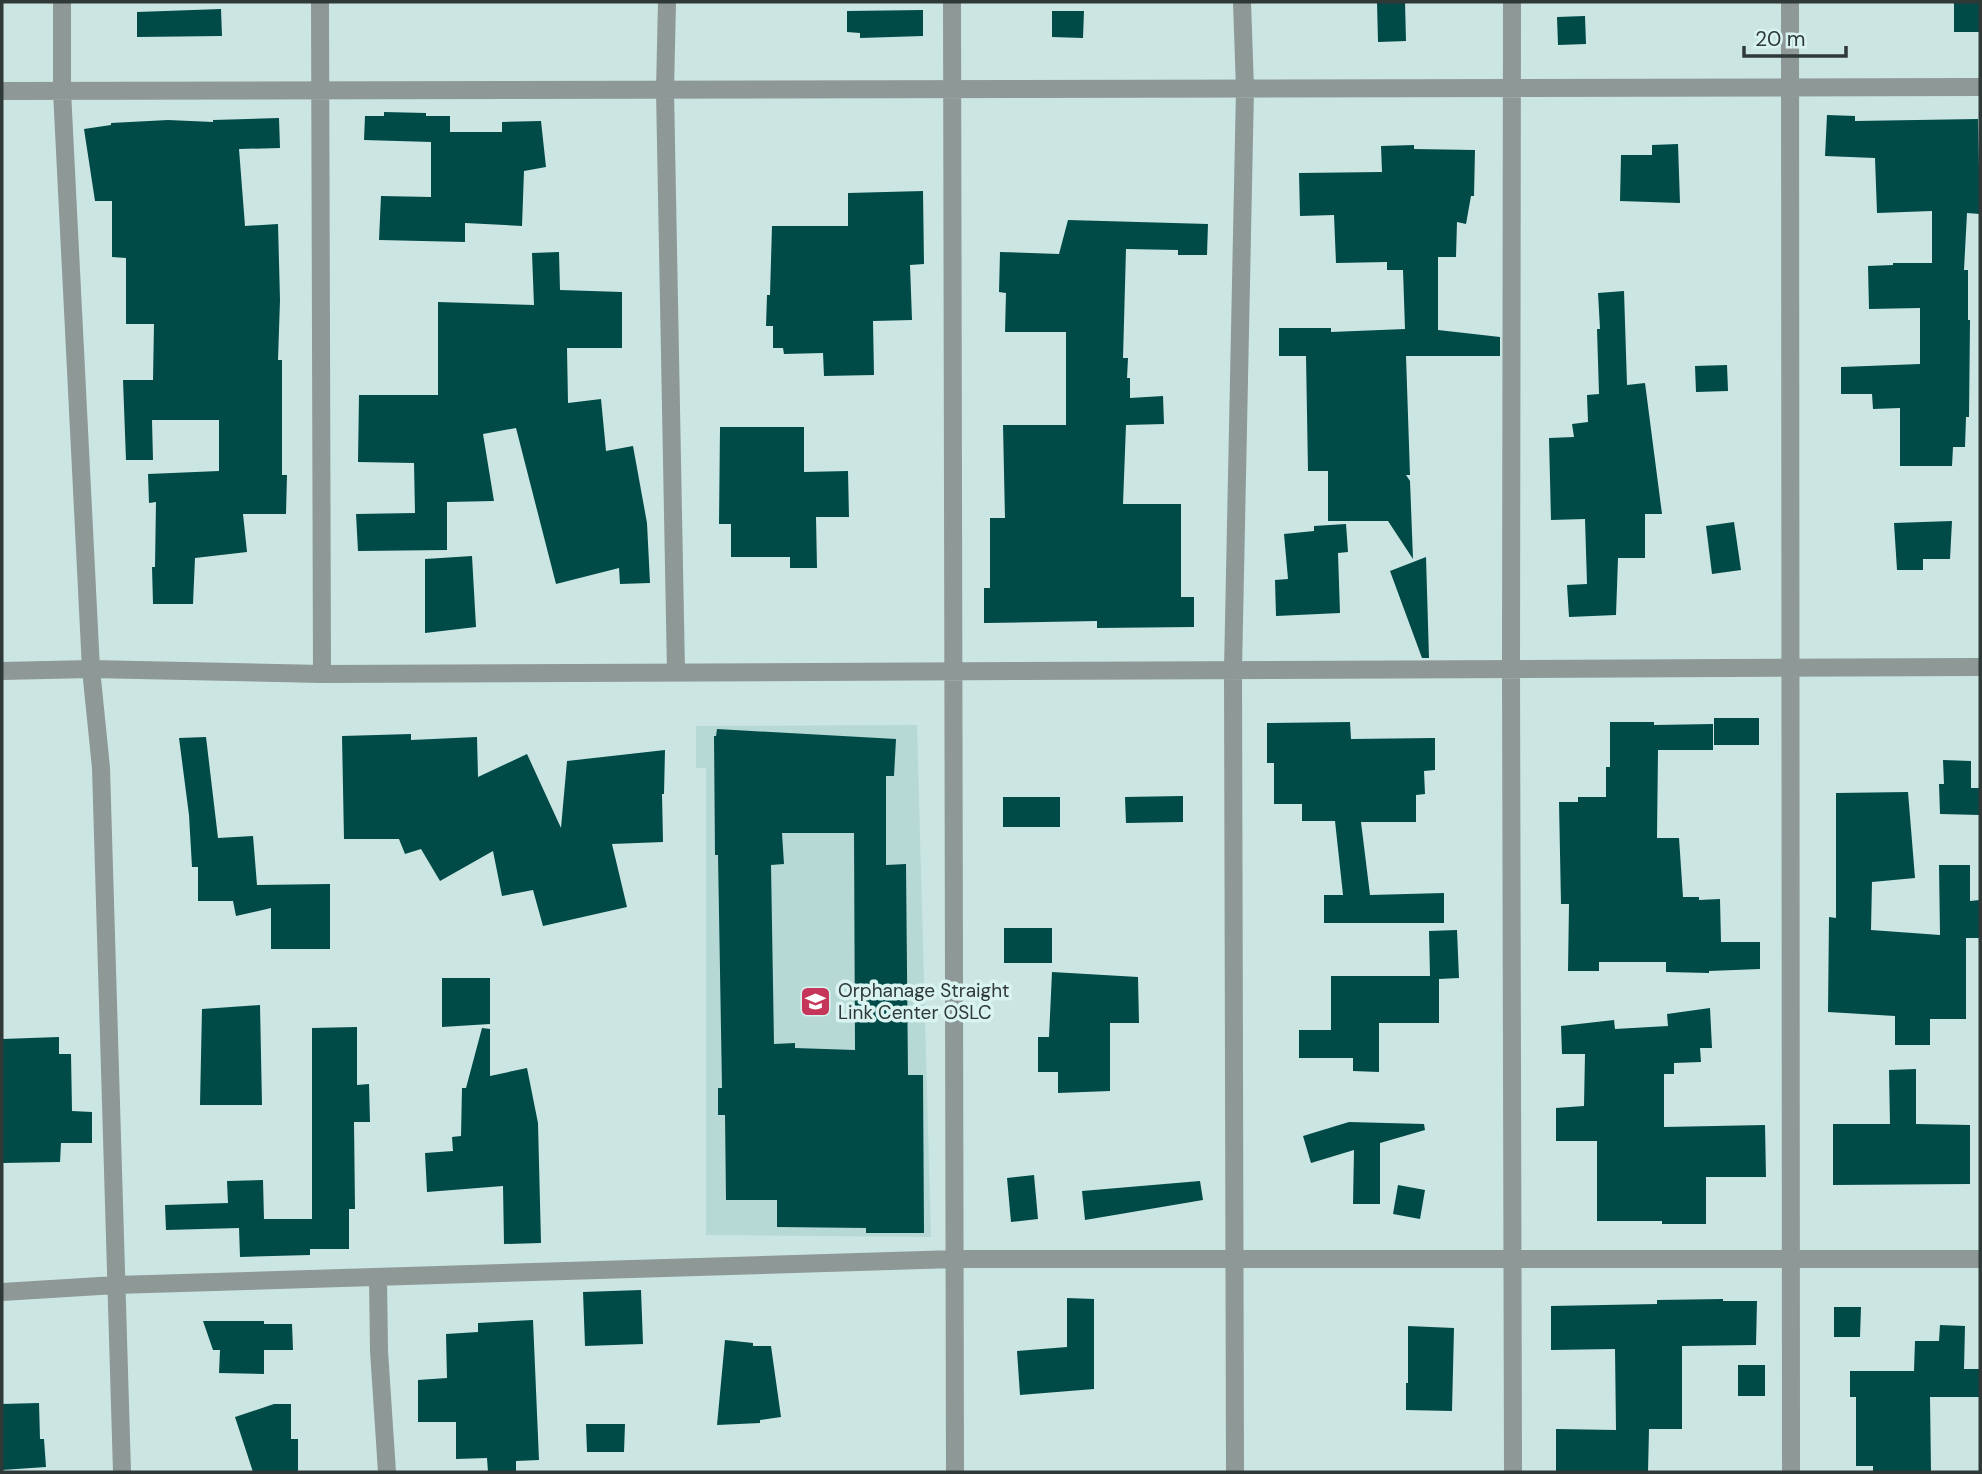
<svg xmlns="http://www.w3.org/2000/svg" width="1982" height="1474" font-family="'DM Sans',sans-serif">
	<rect width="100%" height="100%" fill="#cbe5e3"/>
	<path fill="#b7d9d6" d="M917,725L931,1237L706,1235V768H696V726Z"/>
	<path fill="#004b48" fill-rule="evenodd" d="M1377,2H1405L1406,41L1378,42Z
		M1954,2H1980V32H1954Z
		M221,9L222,36L137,37V12Z
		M923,10V36L860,38V33L847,32V11Z
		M1052,11H1084L1083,38L1052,37Z
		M1585,16L1586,44L1558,45L1557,17Z
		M384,112L426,113V116H450V132H502V122L541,121L546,167L524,171L522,226L465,223V242L379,240L381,196L431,197V142L364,140L365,116H384Z
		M1827,115L1855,116V121L1978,119L1980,214L1967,213L1964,270H1968V320H1970L1969,417H1966L1965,447H1953L1952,466H1900V408L1873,409L1872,394H1841V367L1920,364V308L1869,309L1868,266L1893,265V263H1932V211L1877,213L1875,158L1825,156Z
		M279,118L280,148L239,149L245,226L278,224L280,300L278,360H282V475H287L286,514H243L247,552L195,558L193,604H153L152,567H155L156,502L149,503L148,474L219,471V420H152L153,460H126L123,380H153L154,324H126V258L112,257V201H95L84,129L111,125V123L168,120L213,122V120Z
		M1678,144L1680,203L1620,201L1621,155H1652V145Z
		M1414,145V149L1475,150L1474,196H1471L1466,224L1457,222L1456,257H1438V330L1500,337V356H1406L1410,475H1406L1410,481L1413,559L1388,521H1328V471H1308L1306,356H1279V328H1331V332L1405,329L1403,270H1387V262L1336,263L1334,215L1300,216L1299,173L1382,172L1381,146Z
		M923,191L924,264L910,265L912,320L873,321L874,375L824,376L823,353L784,354L783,348H773V326H766L767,295H770L772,226H848V193Z
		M1068,220L1208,224L1207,255H1178V250L1126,249L1123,358H1128L1127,378H1130V398L1163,396L1164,424L1126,425L1123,504H1181V597H1194V627L1097,628V621L984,623V588H990V518H1005L1003,425H1066V332H1005L1006,293L999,292L1000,252L1059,254Z
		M559,252L560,290L622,292V348H567L568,403L601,399L606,451L633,446L647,523L650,583L620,584L619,568L556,584L516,428L483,434L494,501L447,502V550L358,551L356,514L415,513L414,463L358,462L359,395H438V302L534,305L532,253Z
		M1624,291L1627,385L1645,383L1662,514H1645V558H1618L1616,615L1569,617L1567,585L1587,584L1585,519L1551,520L1549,438L1574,437L1572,424L1588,422L1587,395L1599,394L1597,329H1600L1598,293Z
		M1727,365L1728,391L1696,392L1695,366Z
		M720,427H804V472L848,471L849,517H816L817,568H790V557H731V524H719Z
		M1952,521L1950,559H1923V570H1897L1894,523Z
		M1734,522L1741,570L1712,574L1706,526Z
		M1346,524L1348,552L1338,553L1340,613L1276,616L1275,580L1288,579L1284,534L1314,531V526Z
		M472,556L476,627L425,633V559Z
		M1426,557L1429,658H1422L1390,571Z
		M1714,718H1759V745H1714Z
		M1350,722L1351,739L1435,738V770L1424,771L1425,794L1416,795V822H1361L1370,895L1444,893V923H1324V895H1343L1335,821H1302V804H1274V763H1267V723Z
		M1610,722H1654V725L1713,724V750H1658L1657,838H1679L1683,897H1699V900L1720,899L1721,942H1760V969L1709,971V973L1666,972V962H1599V971H1568L1569,904H1561L1559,802H1578V797H1606V767H1610Z
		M717,729L896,739L894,776H886V865L906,864L908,1075H923L924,1233H866V1228L777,1227V1200H726L725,1115H718V1088H722L718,855H715L714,736H716ZM782,833H854L855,1050L795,1048V1043L774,1044L771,865L784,864Z
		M411,734V740L477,737L478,777L527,754L561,828L567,761L665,750L664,794H662L663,842L612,844L627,907L543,926L533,890L502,896L493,851L440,881L421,849L405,854L399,839H344L342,736Z
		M206,737L218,838L253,836L257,885L330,884V949H271V908L236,916L233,901H198V867H192L189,815L179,738Z
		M1943,760L1971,761V788H1980V815L1940,814L1939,784H1944Z
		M1908,792L1915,878L1872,882L1871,930L1940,935L1939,865H1970V901L1980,900V938H1966V1019H1930V1045H1895V1016L1828,1012L1829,917L1836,918V793Z
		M1183,796V822L1126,823L1125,797Z
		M1003,797H1060V827H1003Z
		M1004,928H1052V963H1004Z
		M1457,930L1459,978L1439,979V1023H1379V1072L1353,1071V1058H1299V1030H1331V976H1430L1429,931Z
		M1052,972L1138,977L1139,1023H1110V1091L1058,1093V1072H1038V1037H1049Z
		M442,978H490V1024L442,1027Z
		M260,1005L262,1105H200L202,1009Z
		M1710,1008L1712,1048H1700L1701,1062L1674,1063V1074H1664V1127L1765,1125L1766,1177H1706V1224H1662V1221H1597V1141H1556V1108L1584,1106L1585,1054H1562L1561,1026L1614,1020L1615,1029L1668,1026L1667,1014Z
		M357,1027V1085L369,1084L370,1122H354L355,1209H349V1249H310V1255L240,1257L239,1228L166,1230L165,1205L228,1203L227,1181L263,1180L264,1219H312V1028Z
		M482,1028L490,1029V1076L527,1068L538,1123L541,1243L504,1244L503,1186L427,1192L425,1153L453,1151L452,1137L461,1136L462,1088H466Z
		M59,1037V1054H71L72,1111L92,1112V1143H61L60,1162L2,1163V1039Z
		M1916,1069V1124L1970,1125V1184L1833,1185V1124H1890L1889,1070Z
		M1349,1122L1424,1124L1425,1130L1380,1143V1204H1353L1354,1150L1311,1163L1303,1136Z
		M1034,1175L1038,1219L1011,1222L1007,1178Z
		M1200,1181L1203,1200L1085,1220L1082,1191Z
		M1398,1185L1425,1190L1420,1219L1393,1214Z
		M641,1290L643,1344L585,1346L583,1292Z
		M1067,1298L1094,1299V1389L1020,1395L1017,1351L1067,1347Z
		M1723,1299V1301H1757L1756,1345L1682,1346V1429H1649L1648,1472H1556V1429L1616,1430L1615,1349L1551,1350V1306L1657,1304V1300Z
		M1834,1307H1861L1860,1337H1834Z
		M533,1320L539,1460L516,1461V1472H488L487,1458L456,1459V1422H418V1380L447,1378L446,1334L478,1332V1323Z
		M203,1321H264V1324H292L293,1350H264V1374L219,1373L220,1350H213Z
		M1940,1325L1965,1326L1964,1369H1980V1397H1930L1931,1472H1873V1466H1856V1397H1850V1371H1914L1915,1341H1939Z
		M1408,1326L1454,1328L1452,1411L1406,1410V1383H1408Z
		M725,1340L753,1343V1346H771L781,1417L760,1420V1423L717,1425Z
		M1738,1365H1765V1396H1738Z
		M39,1403L40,1439H44L46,1467L2,1470V1404Z
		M274,1404H291V1439H298V1472H253L235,1417Z
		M586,1424H625L624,1452H587Z"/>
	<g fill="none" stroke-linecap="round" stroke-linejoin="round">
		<path stroke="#8d9897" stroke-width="18" d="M62,2V91L91,669L101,768L122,1472
			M320,2L322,674
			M667,2L665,90L676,672
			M952,2L955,1472
			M1512,2L1511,669L1513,1472
			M1790,2L1791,1472
			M2,91L1980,87
			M2,671L91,669L322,674L1980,667
			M378,1277L379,1351L387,1472
			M2,1292L116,1285L955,1259H1980
			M1235,1472L1233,670L1245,89L1242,2"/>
	</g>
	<defs>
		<symbol id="school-square" viewBox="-11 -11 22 22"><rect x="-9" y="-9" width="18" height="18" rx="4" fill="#c5365a" stroke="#d8f3f0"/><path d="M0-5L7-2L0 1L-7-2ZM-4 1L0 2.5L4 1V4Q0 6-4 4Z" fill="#fff"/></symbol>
	</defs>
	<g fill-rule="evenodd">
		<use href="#school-square" x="798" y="984" width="35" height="35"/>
	</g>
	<g text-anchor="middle" stroke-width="7" stroke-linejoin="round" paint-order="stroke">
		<g font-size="19" fill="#2f3938" stroke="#d8f3f0" text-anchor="start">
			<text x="838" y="997">Orphanage Straight<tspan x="838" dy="22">Link Center OSLC</tspan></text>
		</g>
	</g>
	<rect width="1982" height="1474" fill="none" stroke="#2f3938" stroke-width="7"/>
	<path d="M1744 46v10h102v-10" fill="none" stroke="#2f3938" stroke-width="3.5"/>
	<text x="1755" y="46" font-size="21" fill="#2f3938" stroke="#d8f3f0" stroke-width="5" paint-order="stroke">20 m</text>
</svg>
